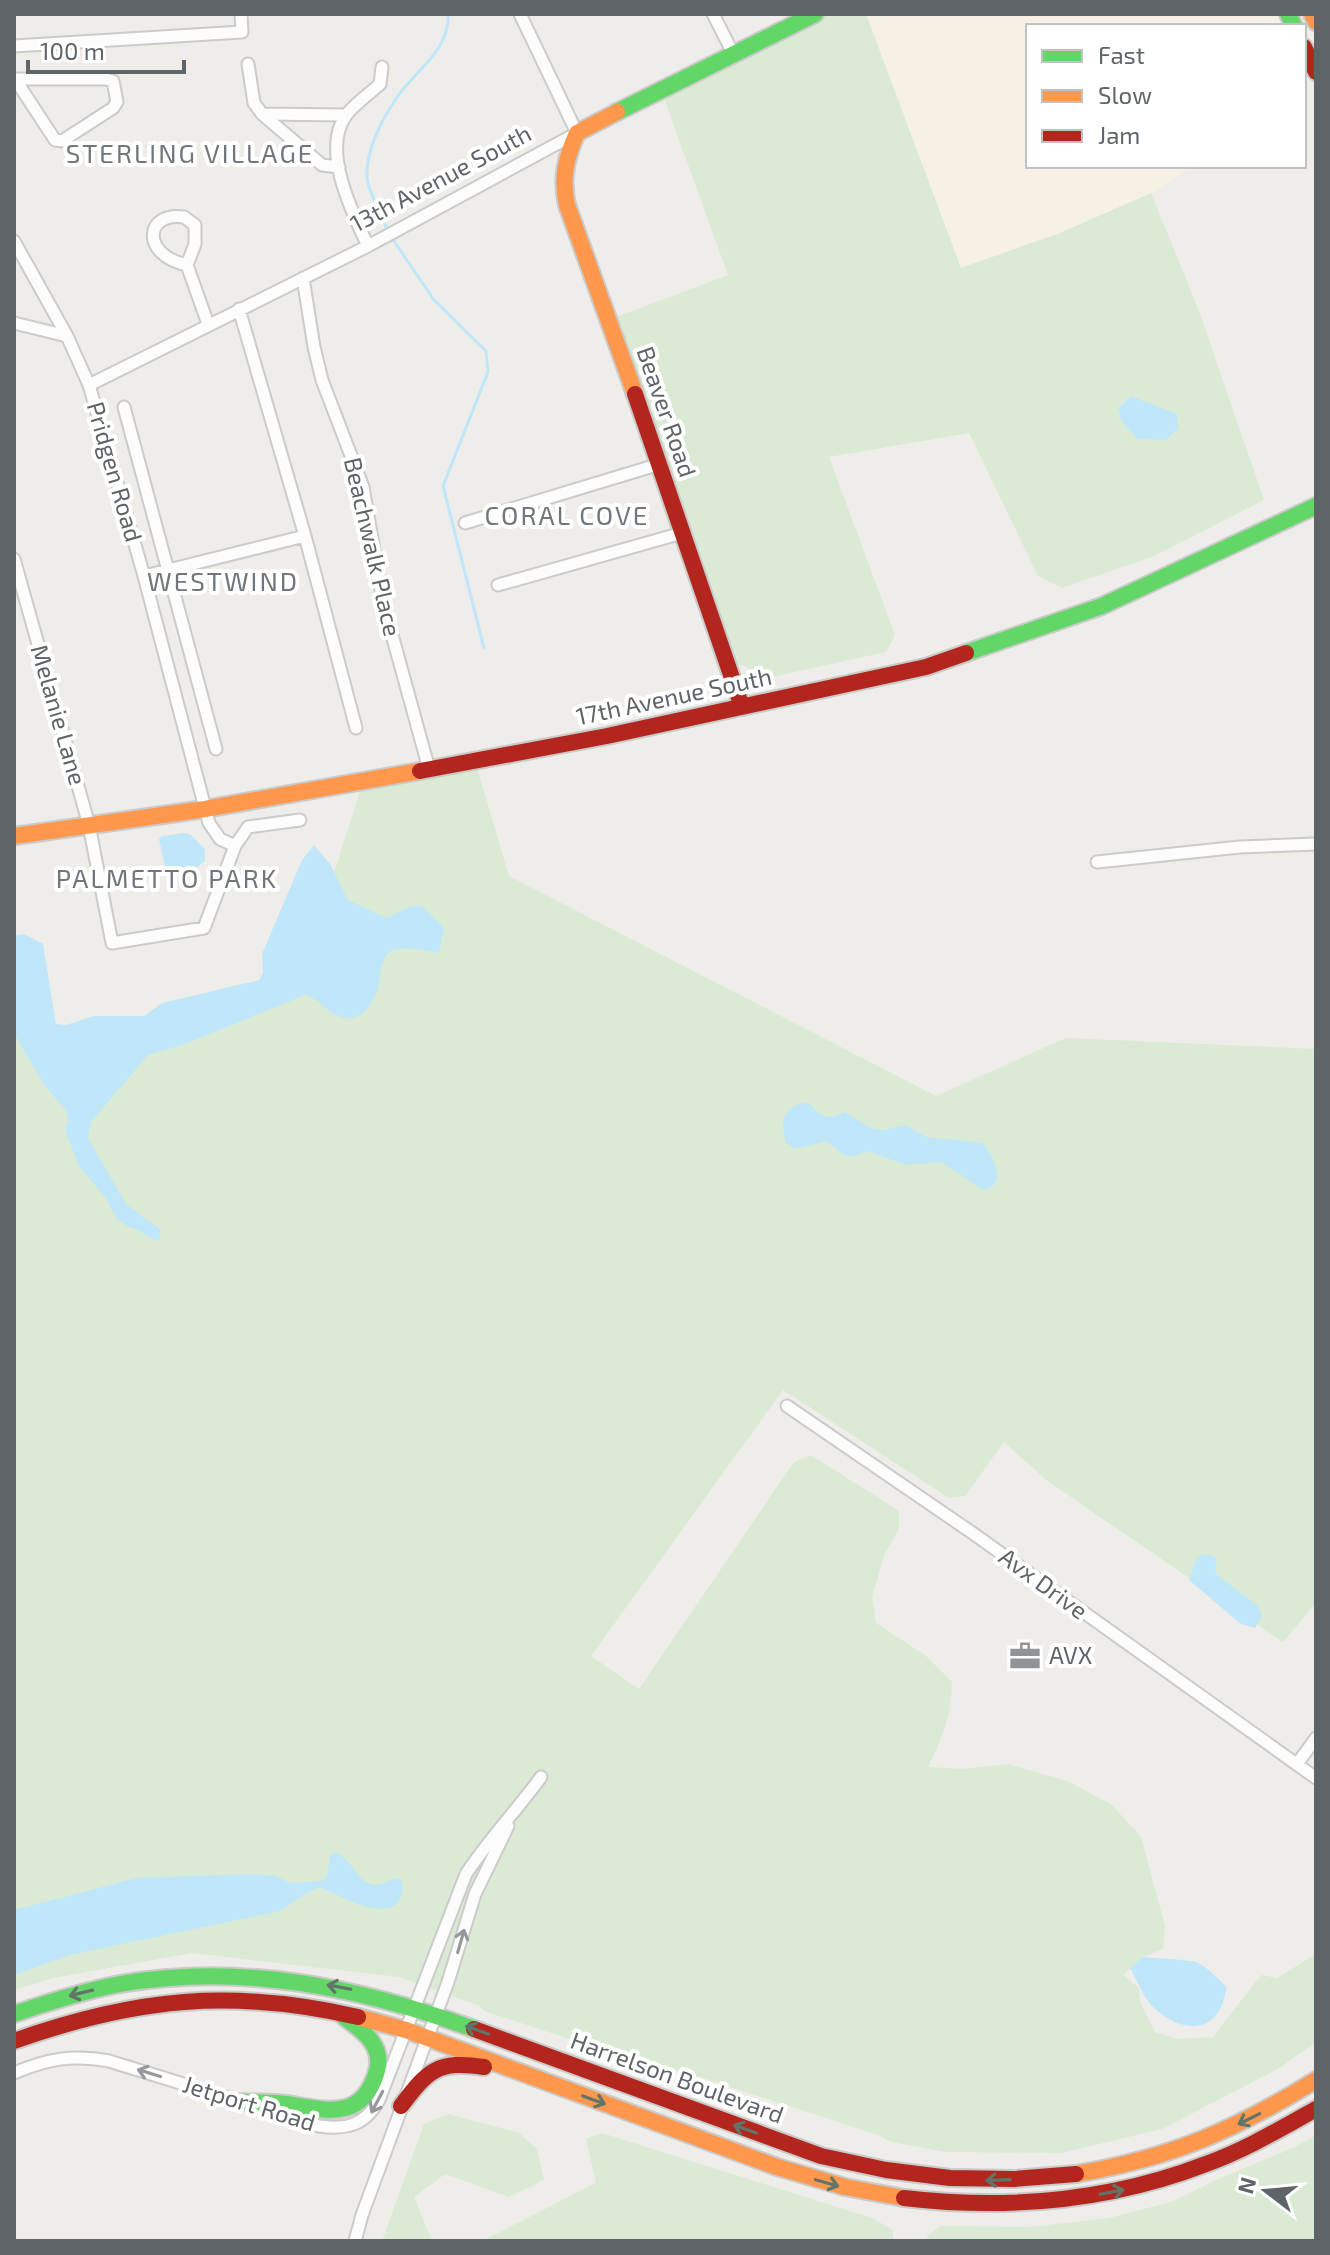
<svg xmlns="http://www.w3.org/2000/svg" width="1330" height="2255" font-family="'Exo 2',sans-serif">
	<rect width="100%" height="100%" fill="#efedea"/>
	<path fill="#f7f0e4" d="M866,14H1289L1295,26H1028V166H1193L1151,193L1060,233L961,268Z"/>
	<path fill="#daead5" d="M816,14H866L961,268L1060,233L1151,193L1199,311L1264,500L1154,556L1062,588L1038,576L969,433L829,457L895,635L886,652L762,679L745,666L727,662L608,320L728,275L661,90Z
		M475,761L509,876L936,1096L1066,1038L1316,1049V1603L1283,1642L1046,1480L1004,1442L965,1496L949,1498L783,1390L591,1656L639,1689L794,1462L811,1455L899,1511V1529L884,1555L872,1597L876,1623L925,1655L952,1682C951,1718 943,1736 928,1767L963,1769L1008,1764L1070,1782L1112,1805L1141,1837L1165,1926L1163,1949L1143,1957L1123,1975L1139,1988L1140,2002L1155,2032L1178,2039L1213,2037L1261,1975L1277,1978L1316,1954V2042L1278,2069L1162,2129L1061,2153L946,2152L892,2142L878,2135L635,2056L631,2059L484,2011L480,2006L399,1977L192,1953L53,1978L14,1990V927L42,1054L296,992L363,782Z
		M448,2114L519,2133L537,2149L544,2180L509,2197L445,2174L414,2197L432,2241H382L424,2124Z
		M602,2133L872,2218L893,2230V2241H482L596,2183L586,2139Z
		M1316,2135V2241H926L928,2235L941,2226L1030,2227L1109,2218L1171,2202L1218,2179L1295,2147Z"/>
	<path fill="#bfe7f9" d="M1131,396L1177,414L1178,429L1166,440L1138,439L1122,422L1118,409Z
		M184,833L190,834L205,849V861L194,869L166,871L159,839L162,836Z
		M314,845L330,864L348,900L387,918L411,906H422L444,928L440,949L437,953C356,934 397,980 365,1011C360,1016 355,1018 348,1018C328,1018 324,1000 305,995L185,1044L148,1055L91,1122L88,1138L126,1204L161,1230L159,1240H153L137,1229L129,1227L117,1219L107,1200L79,1166L65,1130L68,1120L66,1110L44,1085L14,1033V935L24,934L43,944L56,1024L66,1025L94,1016H144L162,1003L259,980L263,973L262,954L302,860Z
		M801,1103L810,1104C819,1116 830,1122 843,1112C856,1116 866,1129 879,1130C887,1131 898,1126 906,1125L926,1137L983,1143C994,1159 1009,1184 983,1190L941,1162L907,1165L867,1151L852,1157L844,1155L826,1141L795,1149L786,1143C781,1122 780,1113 801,1103Z
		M1202,1554L1211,1555L1217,1561L1215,1571L1217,1575L1258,1606L1262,1616L1255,1628L1241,1624L1189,1580L1196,1559Z
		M335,1852C358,1860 359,1901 394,1878L401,1880C404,1890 403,1896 396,1904C381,1919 337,1895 320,1887C304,1894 293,1902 280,1911L70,1955L14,1975V1910L137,1878L250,1874L276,1876L290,1883L321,1881L327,1877L330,1856Z
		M1143,1957C1153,1958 1191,1960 1196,1962C1208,1967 1218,1979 1227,1987C1225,1995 1223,2005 1219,2011C1202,2038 1170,2024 1153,2007C1143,1997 1137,1980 1130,1968Z"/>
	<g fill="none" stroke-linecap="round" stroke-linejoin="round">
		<path stroke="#bfe7f9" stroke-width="3" d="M387,229C381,214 372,198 368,183C362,156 383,117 398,96C416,70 450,50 448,14
			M394,241L434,300L486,351L488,372L443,486L484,648"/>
		<defs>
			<path id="street" d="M713,14L733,53
				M14,46L242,32L241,14
				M248,64L254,103L262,114
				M14,79H105L113,81L117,102L113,108L62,141L55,140L15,79
				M339,167L322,165L262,114L346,115
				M14,241L67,336L89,385L144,576L209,823L220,839L235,846
				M368,246C352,212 320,148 347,114C356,103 369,94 380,84L382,67
				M187,265C140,255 145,211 184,217L195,225V244L187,265L208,324
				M303,278L314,347L322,380L363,487L383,602L429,769
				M14,323L67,336
				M89,385L368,246L577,133L520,14
				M124,407L216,749
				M465,523L660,464
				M305,536L356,728
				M14,559L89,825L112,943L204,928L235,846L248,827L300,820
				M144,576L305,536L239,309
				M498,585L682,533
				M1097,862L1240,847L1316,844
				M787,1406L974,1534L1316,1778
				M1297,1764L1316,1738
				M14,2073C47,2059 73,2054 109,2061L319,2126C347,2130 365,2125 379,2100L466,1874C489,1839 517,1810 541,1777
				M355,2241L362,2215L448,1982L475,1894L508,1826"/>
			<path id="fast" d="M1288,14L1294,26
				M617,112L815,14
				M966,653L1102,606L1316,506
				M14,2014C49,2002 84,1991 120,1984C242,1963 359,1987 474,2029
				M243,2102C257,2103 272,2102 286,2104C327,2110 362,2122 377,2071C384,2045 362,2030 344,2017"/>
			<path id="slow" d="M1312,14L1316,22
				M617,112L577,133C566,157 561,179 567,205L635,394
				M14,836L205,809L420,771
				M358,2017L406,2030L777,2167L845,2187L904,2198
				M1076,2174C1171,2158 1235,2130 1316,2080"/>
			<path id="jam" d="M1304,47L1316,72
				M635,394L742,707
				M420,771L607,736L926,667L966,653
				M474,2029L821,2156L886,2170L950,2178L1014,2179L1076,2174
				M14,2041C135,1998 232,1988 358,2017
				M401,2106C428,2070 438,2060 484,2067
				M904,2198C1006,2210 1110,2201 1206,2164C1245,2150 1280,2129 1316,2109"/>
		</defs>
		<use href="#street" stroke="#cbcbca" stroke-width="15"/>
		<use href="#fast" stroke="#c9cac9" stroke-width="20"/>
		<use href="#slow" stroke="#c9cac9" stroke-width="20"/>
		<use href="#jam" stroke="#c9cac9" stroke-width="20"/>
		<use href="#street" stroke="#fdfcfc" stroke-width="11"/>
		<use href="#fast" stroke="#63d668" stroke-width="16"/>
		<use href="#slow" stroke="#ff974d" stroke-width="16"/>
		<use href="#jam" stroke="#b3261e" stroke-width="16"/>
	</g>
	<defs><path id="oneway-shaft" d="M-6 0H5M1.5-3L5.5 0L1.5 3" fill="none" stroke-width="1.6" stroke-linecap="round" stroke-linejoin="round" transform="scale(2)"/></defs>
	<g stroke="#96999c">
		<use href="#oneway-shaft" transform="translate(461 1941) rotate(-74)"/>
		<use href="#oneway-shaft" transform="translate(149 2073) rotate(-163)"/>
		<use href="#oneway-shaft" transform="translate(377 2102) rotate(118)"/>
	</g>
	<g stroke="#607568">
		<use href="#oneway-shaft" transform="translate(339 1987) rotate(-169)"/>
		<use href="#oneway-shaft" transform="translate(81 1993) rotate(166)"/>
		<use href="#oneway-shaft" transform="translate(477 2030) rotate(-160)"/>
		<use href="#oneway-shaft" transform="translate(594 2100) rotate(20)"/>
		<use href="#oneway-shaft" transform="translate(1249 2119) rotate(153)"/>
		<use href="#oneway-shaft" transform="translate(745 2129) rotate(-160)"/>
		<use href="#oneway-shaft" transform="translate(998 2180) rotate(178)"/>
		<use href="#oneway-shaft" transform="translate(827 2183) rotate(16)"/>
		<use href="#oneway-shaft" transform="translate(1112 2192) rotate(-11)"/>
	</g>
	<defs>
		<symbol id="office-bare" viewBox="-9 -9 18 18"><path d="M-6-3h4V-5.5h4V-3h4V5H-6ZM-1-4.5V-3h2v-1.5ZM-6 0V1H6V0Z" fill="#919496" stroke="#fff" stroke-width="2.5" paint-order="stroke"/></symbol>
	</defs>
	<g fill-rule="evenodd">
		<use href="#office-bare" x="1003" y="1634" width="44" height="44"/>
	</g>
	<g text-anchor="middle" stroke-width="8" stroke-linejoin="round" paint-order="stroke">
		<g font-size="24" fill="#5f6468" stroke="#fff">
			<text transform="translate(441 179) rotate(-28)" y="8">13th Avenue South</text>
			<text transform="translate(666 412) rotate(71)" y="8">Beaver Road</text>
			<text transform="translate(114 472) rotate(74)" y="8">Pridgen Road</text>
			<text transform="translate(372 547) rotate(77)" y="8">Beachwalk Place</text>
			<text transform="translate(674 697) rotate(-12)" y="8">17th Avenue South</text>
			<text transform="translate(58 715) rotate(74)" y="8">Melanie Lane</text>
			<text transform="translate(1043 1584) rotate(36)" y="8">Avx Drive</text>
			<text transform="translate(677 2078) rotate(20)" y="8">Harrelson Boulevard</text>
			<text transform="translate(249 2104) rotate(17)" y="8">Jetport Road</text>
		</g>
		<g font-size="24" fill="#5f6468" stroke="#fff" text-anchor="start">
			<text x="1049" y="1664">AVX</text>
		</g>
		<g font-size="26" letter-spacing="2" fill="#70767a" stroke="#fff">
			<text x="190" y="163">STERLING VILLAGE</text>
			<text x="567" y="525">CORAL COVE</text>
			<text x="223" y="591">WESTWIND</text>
			<text x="167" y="888">PALMETTO PARK</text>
		</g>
	</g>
	<rect width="1330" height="2255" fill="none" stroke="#5f6468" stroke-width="32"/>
	<rect x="1026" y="24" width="280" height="144" fill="#ffffff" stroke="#bfc1c3" stroke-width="2"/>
	<rect x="1042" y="50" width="40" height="12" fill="#63d668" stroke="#bfc1c3" stroke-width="2"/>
	<text x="1098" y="64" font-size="24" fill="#5f6468">Fast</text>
	<rect x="1042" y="90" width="40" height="12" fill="#ff974d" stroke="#bfc1c3" stroke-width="2"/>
	<text x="1098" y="104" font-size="24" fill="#5f6468">Slow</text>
	<rect x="1042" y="130" width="40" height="12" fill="#b3261e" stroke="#bfc1c3" stroke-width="2"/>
	<text x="1098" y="144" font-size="24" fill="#5f6468">Jam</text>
	<g transform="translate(1266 2191) rotate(286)" stroke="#ffffff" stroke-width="6" paint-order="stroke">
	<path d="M0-6L14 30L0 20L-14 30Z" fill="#5f6468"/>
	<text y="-12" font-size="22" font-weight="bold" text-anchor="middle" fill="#5f6468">N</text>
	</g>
	<path d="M28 60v12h156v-12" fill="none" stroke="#5f6468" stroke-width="4"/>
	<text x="40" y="60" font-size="24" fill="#5f6468" stroke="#ffffff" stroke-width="6" paint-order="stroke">100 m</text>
</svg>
